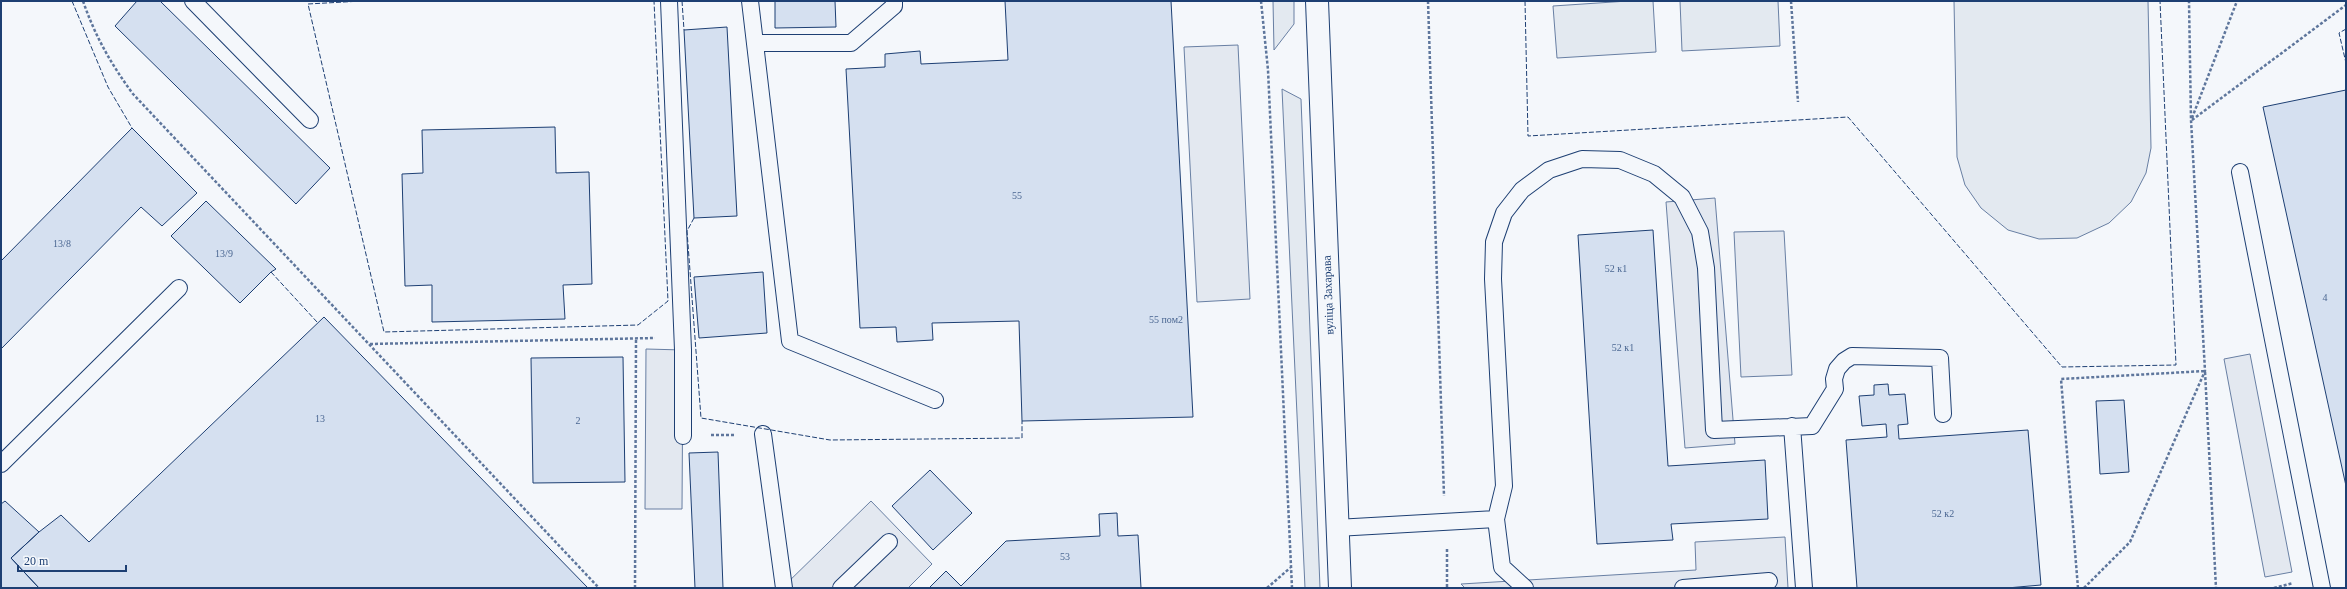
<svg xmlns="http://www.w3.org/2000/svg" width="2347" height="589" font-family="'Times New Roman',serif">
	<rect width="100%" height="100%" fill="#f4f7fb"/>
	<path fill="#e3e9f0" stroke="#687fa3" d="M1273,1H1294V24L1274,50Z
		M1628,1H1653L1656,52L1557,58L1553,6Z
		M1680,1H1778L1780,46L1682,51Z
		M1954,1H2148L2151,148L2146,173L2131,202L2109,223L2077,238L2039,239L2008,230L1981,208L1965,185L1957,157Z
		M1282,89L1301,99L1320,588H1305Z"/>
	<path fill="#e3e8f0" stroke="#687fa3" d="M1238,45L1250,299L1197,302L1184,47Z
		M1715,198L1735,444L1685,448L1666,202Z
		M1784,231L1792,375L1741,377L1734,232Z
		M646,349L683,350L682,509H645Z
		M2250,354L2292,572L2265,577L2224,359Z
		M871,501L932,564L908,588H782Z
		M1785,537L1788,588H1465L1461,584L1696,570L1695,542Z"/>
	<path fill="#d5e0f0" stroke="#1d3f73" d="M137,1H160L330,168L296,204L115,26Z
		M775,1H835L836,27L775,28Z
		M1005,1H1171L1193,417L1022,421L1019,321L932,323L933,340L897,342L896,327L860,328L846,69L885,67V54L920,51L921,64L1008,60Z
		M727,27L737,216L694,218L684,30Z
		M2346,90V486L2263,107Z
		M555,127L556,173L589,172L592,284L563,285L565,319L432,322V285L405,286L402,174L423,173L422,130Z
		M132,128L197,193L162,226L141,207L1,349V261Z
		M206,201L276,269L271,272L240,303L171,236Z
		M1653,230L1668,466L1765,460L1768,519L1671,524L1673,540L1597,544L1578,235Z
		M763,272L767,333L699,338L694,277Z
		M324,317L588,588H39L11,558L39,532L61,515L89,542Z
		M623,357L625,482L533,483L531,358Z
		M1888,384L1889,395L1905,394L1908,424L1898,425L1899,439L2028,430L2041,585L2007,588H1857L1846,440L1887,437L1886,424L1862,426L1859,396L1874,395V385Z
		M2124,400L2129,472L2100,474L2096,401Z
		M718,452L723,588H695L689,453Z
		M930,470L972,513L933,550L892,506Z
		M5,501L39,532L11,558L39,588H1V504Z
		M1117,513L1118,536L1138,535L1141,588H929L946,571L961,586L1006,541L1100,536L1099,514Z"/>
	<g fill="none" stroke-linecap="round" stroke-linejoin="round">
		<defs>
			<path id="lane" d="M193,1L310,120
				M669,1L683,350V436
				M750,1L790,341L935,400
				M755,43H851L894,6V1
				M2240,172L2322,588
				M1792,426L1804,588
				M763,434L784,588
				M1,464L179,288
				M1336,528L1496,519
				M841,588L889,542
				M1525,588L1502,567L1496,519L1504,486L1493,279L1494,242L1504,213L1522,190L1549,170L1582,159L1620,160L1654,174L1682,197L1700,232L1706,268L1714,430L1812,426L1835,389L1834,379L1837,369L1844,361L1852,356L1940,358L1943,414
				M1683,588L1769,581"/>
			<path id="secondary" d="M1317,1L1340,588"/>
		</defs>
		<use href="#lane" stroke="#1d3f73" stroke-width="18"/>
		<use href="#secondary" stroke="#1d3f73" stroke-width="24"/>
		<path stroke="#5e769c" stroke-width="2.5" stroke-dasharray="3 2" stroke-linecap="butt" d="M83,1C95,36 111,64 133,94L599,588
			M1261,1L1268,70L1292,588
			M1428,1L1444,496
			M1791,1L1798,102
			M2192,118L2237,1
			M2192,120L2346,5
			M370,344L655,338
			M711,435H736
			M1447,549V588
			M635,588L636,339
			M1267,588L1290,568
			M2078,588L2061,379L2205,371L2216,588
			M2084,588L2130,542L2205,371L2191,120L2189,1
			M2274,588L2293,583"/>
		<use href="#lane" stroke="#f4f7fb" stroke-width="16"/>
		<use href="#secondary" stroke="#f4f7fb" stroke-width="22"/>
		<path stroke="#1d3f73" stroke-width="1" stroke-dasharray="5 2" stroke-linecap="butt" d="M72,1L108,87L132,128
			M362,1L308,4L384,332L638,325L668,301L654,1
			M682,1L684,30
			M1525,1L1528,136L1848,117L2062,367L2176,365L2160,1
			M2346,29L2339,33L2346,63
			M694,218L687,231L701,418L830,440L1022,438V421
			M271,272L317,322"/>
	</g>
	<g text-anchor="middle" stroke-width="3" stroke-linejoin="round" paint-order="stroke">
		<g font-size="10" fill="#4b6792">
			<text x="1017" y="199">55</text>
			<text x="62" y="247">13/8</text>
			<text x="224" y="257">13/9</text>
			<text x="1616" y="272">52 к1</text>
			<text x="2325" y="301">4</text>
			<text x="1166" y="323">55 пом2</text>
			<text x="1623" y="351">52 к1</text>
			<text x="320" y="422">13</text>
			<text x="578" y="424">2</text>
			<text x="1943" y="517">52 к2</text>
			<text x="1065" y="560">53</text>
		</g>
		<g font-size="12" fill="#1d3f73" stroke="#f4f7fb">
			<text transform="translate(1328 295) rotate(-92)" y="4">вуліца Захарава</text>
		</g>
	</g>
	<rect width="2347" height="589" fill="none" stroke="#1d3f73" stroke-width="4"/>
	<path d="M18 565v6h108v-6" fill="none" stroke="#1d3f73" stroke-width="2"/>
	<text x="24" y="565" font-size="12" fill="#1d3f73" stroke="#f4f7fb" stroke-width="3" paint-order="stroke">20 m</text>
</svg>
